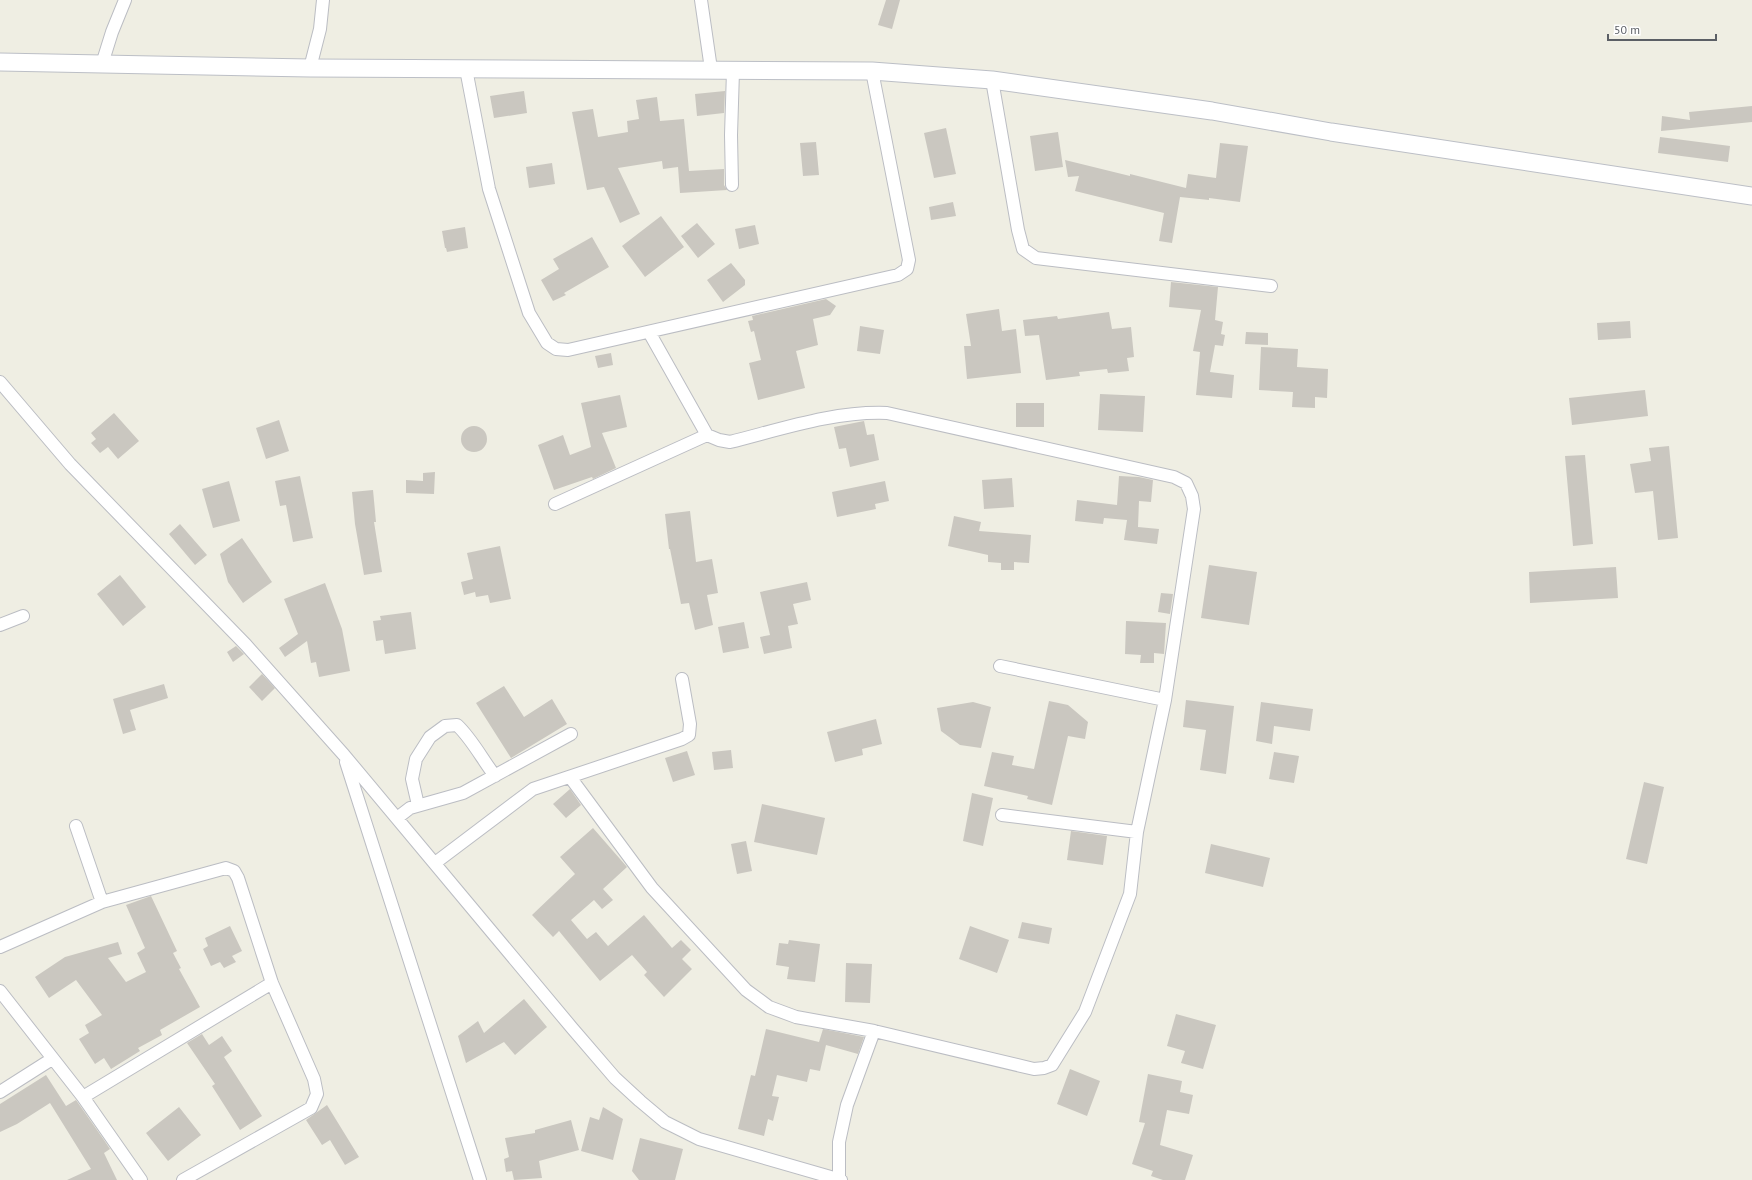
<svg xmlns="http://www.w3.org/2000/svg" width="1752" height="1180" font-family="'PT Sans',sans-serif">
	<rect width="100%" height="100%" fill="#efeee3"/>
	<path fill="#cac7c0" d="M886,0H900L892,29L878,25Z
		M524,91L527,113L494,118L490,96Z
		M725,91L724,113L697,116L695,94Z
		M657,97L660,121L684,119L689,171L724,169V185L727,190L680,193L678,167L663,169L662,161L618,168L640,214L620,223L604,187L587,190L572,112L593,109L598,137L628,132L627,121L639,119L636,100Z
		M1752,106V122L1661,131L1662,116L1690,120L1689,112Z
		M946,128L956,174L934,178L924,133Z
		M1058,132L1063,167L1035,171L1030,136Z
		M1660,137L1730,146L1728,162L1658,153Z
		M816,142L819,175L803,176L800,143Z
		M1220,143L1248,146L1240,202L1209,198V200L1180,197L1172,243L1159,241L1164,213L1075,191L1079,176L1068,177L1065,160L1130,176V174L1186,188L1188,174L1216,178Z
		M552,163L555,184L529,188L526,167Z
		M953,202L956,216L931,220L929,207Z
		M661,216L684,247L645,277L622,246Z
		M697,223L715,244L698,258L681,236Z
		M755,225L759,244L739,249L735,229Z
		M465,227L468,248L447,252L446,248H445L442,231Z
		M592,237L609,267L564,293L566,295L553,301L541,280L559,269L553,259Z
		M731,263L745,280V285L723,302L707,280Z
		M1171,282L1218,287L1215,320L1223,322L1221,334L1225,335L1223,346L1215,345L1210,372L1234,375L1232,398L1196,395L1200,352L1193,351L1201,310L1169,307Z
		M826,299L836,306L830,315L813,319L818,345L796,351L805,388L758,400L749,363L761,360L754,331L751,332L748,321L753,320L752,316Z
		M999,309L1002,331L1016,329L1021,373L967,379L964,346H971L966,314Z
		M1109,312L1112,329L1131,327L1134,357L1127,358L1129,371L1108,373L1107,369L1079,372L1080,376L1046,380L1039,335L1025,336L1023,320L1057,316L1058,319Z
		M1630,321L1631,338L1598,340L1597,323Z
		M860,326L884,330L880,354L857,351Z
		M1246,332L1268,333V345L1245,344Z
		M1261,347L1298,349L1297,367L1328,369L1327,398L1315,397V408L1292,407L1293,392L1259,390Z
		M611,353L613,365L598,368L595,356Z
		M1645,390L1648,416L1572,425L1569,398Z
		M1100,394L1145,396L1143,432L1098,430Z
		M620,395L627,427L602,433L616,468L593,479L592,477L554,490L538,445L563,435L570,455L591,447L581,403Z
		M1016,403H1044V427H1016Z
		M114,413L139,441L118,459L108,447L100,453L91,443L96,439L91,433Z
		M279,420L289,451L266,459L256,428Z
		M864,421L867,435L874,434L879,460L850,467L846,448L839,449L834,427Z
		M461 439a13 13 0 1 1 26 0a13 13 0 1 1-26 0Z
		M1669,446L1678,538L1658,540L1653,491L1635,493L1630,464L1651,461L1649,448Z
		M1585,455L1593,544L1573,546L1565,456Z
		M435,472L434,494L406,493V480L423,481V473Z
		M300,476L313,538L293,542L286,505L280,506L275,481Z
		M1119,476L1139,477L1153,480L1151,502L1139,501L1138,527L1159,529L1157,544L1124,540L1127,520L1104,518L1103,524L1075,521L1077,500L1117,505Z
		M1012,478L1014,507L984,509L982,480Z
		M229,481L240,521L213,528L202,489Z
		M885,481L889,501L875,504L876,509L837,517L832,492Z
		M373,490L376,522H374L382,572L364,575L355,524L352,492Z
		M690,511L696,562L712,559L718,593L707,595L713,625L695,630L689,603L681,604L670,549H669L665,514Z
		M954,516L981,522L979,531L1031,535L1029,563L1014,562V570H1001V563L988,562V555L948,546Z
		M180,524L207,555L195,565L169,534Z
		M242,538L272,582L243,603L228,582L220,554Z
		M500,546L511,599L490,603L488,595L476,597L475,592L464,595L461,582L473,579L467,553Z
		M1209,565L1257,572L1249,625L1201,618Z
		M1616,567L1618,598L1530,603L1529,572Z
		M120,575L146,607L123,626L97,594Z
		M807,582L811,600L793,604L798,624L788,626L792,648L764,654L760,637L770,635L760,592Z
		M325,583L342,629L350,671L319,677L316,662L311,663L307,641L285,657L279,648L298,634L284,599Z
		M1161,593L1173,594L1170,614L1158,612Z
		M411,612L416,649L385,654L383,640L376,641L373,621L381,620L380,616Z
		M1126,621L1166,623L1164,654L1154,653V663H1140L1141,655L1125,654Z
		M744,622L749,648L723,653L718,627Z
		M236,646L244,654L233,662L227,652Z
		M262,674L275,688L262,701L249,687Z
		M164,684L168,698L130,710L136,730L123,734L113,699Z
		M504,686L524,717L552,699L567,724L511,758L476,703Z
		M1186,700L1234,706L1226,774L1200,770L1206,730L1183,727Z
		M1049,701L1068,705L1088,722L1085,739L1068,736L1052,805L1027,799L1028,796L984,786L992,752L1014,756L1012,765L1034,769Z
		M973,702L991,707L981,748L960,745L941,731L937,708Z
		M1261,702L1313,709L1310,731L1274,726L1272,744L1256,741Z
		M876,719L882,744L862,749L863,755L835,762L827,732Z
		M731,750L733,768L714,770L712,752Z
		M687,751L695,775L673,782L665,758Z
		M1274,752L1299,756L1294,783L1269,779Z
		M1644,782L1664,787L1647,864L1626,859Z
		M570,789L581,805L566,818L553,804Z
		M972,793L993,798L983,846L963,841Z
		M762,804L825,818L817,855L754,842Z
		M593,828L627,867L603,889L613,900L602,909L594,900L571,920L587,939L596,932L608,946L644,915L672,948L681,940L691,950L682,959L692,969L664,997L644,975L647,972L632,955L600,981L559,931L553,937L532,915L575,874L560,857Z
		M1071,831L1107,836L1103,865L1067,860Z
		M746,841L752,871L737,874L731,844Z
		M1211,844L1270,858L1263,887L1205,873Z
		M151,896L177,951L173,953L181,968L179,969L200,1007L160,1030L162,1035L138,1048L140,1051L111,1069L104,1058L95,1064L79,1039L89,1033L85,1025L102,1015L76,980L49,998L35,977L65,957L118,942L122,954L108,958L126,982L146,972L137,953L145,948L126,905Z
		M1022,922L1052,928L1049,944L1018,938Z
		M230,926L242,951L232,956L236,962L224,968L220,962L211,966L203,949L208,946L205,938Z
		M970,926L1009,940L997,973L959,959Z
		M789,940L820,944L815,982L787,979L789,967L776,965L779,943L788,944Z
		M846,963L872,964L870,1003L845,1002Z
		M524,999L547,1027L515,1055L504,1042L466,1063L458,1036L478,1021L484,1033Z
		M1176,1014L1216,1025L1203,1069L1181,1063L1185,1051L1167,1046Z
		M766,1029L819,1042L823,1029L864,1037L858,1054L826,1045L820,1071L810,1069L807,1082L777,1075L772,1096L779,1097L773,1121L768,1119L764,1136L738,1129L751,1075L755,1076Z
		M202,1034L209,1045L222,1036L232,1051L224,1057L262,1116L240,1130L212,1086L215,1084L187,1043Z
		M1070,1069L1100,1081L1087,1116L1057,1104Z
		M1148,1074L1182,1081L1180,1092L1193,1095L1189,1114L1167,1110L1160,1145L1193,1155L1185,1180H1163L1151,1176L1153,1171L1132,1164L1145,1123L1139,1122Z
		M46,1075L66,1106L76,1100L104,1140L110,1149L104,1153L117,1180H67L91,1169L50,1103L17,1124L0,1132V1104Z
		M327,1105L359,1157L345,1165L330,1140L322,1145L306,1120Z
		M179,1107L201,1135L168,1161L146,1133Z
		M603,1107L623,1119L613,1160L581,1151L590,1117L599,1120Z
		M571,1120L579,1150L539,1161L542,1178L514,1180L512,1171L506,1172L504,1159L509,1157L505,1138L535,1133V1130Z
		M640,1138L683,1149L675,1180H639L632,1171Z"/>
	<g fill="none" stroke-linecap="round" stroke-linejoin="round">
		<defs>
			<path id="street" d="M701,0L711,69
				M102,64L112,32L125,0
				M310,68L320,29L323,0
				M466,69L489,189L529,313L547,343L556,349L568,350L898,275L907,269L909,260L872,71
				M992,80L1018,230L1023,249L1036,258L1271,286
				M732,185L731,135L733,71
				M0,382L70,464L246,645L344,755L572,1028L615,1078L640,1101L665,1122L699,1139L841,1180
				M555,504L707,435
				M0,625L23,616
				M1000,666L1165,700
				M346,762L480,1180
				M570,777L652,888L746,990L769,1007L796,1017L874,1031L1034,1069L1044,1068L1052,1065L1085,1012L1130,894L1137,832L1165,700L1194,509L1192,496L1186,483L1174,477L887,413C834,411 782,429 730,442L719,440L707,435L649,332
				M418,805L412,779L416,759L430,737L445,726L457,725C472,739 482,759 495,776
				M1002,815L1137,832
				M397,818L410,808L463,793L571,734
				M76,826L102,902
				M435,863L533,789L682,739L689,735L690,724L682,679
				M0,947L102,902L226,868L234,871L238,878L272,983L314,1079L317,1094L311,1108L183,1180
				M0,991L83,1097L141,1180
				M0,1092L52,1059
				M83,1097L272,983
				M839,1180V1142L847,1105L874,1031"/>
			<path id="secondary" d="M0,62L310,68L872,71L992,80L1212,111L1331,132L1752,196"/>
		</defs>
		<use href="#street" stroke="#bbbdc3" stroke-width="14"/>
		<use href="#secondary" stroke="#bcbfc6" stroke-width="19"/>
		<use href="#street" stroke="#fff" stroke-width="12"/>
		<use href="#secondary" stroke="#fff" stroke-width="17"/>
	</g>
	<path d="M1608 34v6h108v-6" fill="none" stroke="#5b5f65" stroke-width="2"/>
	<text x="1614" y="34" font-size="12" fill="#5b5f65" stroke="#ffffff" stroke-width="3" paint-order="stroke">50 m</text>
</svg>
